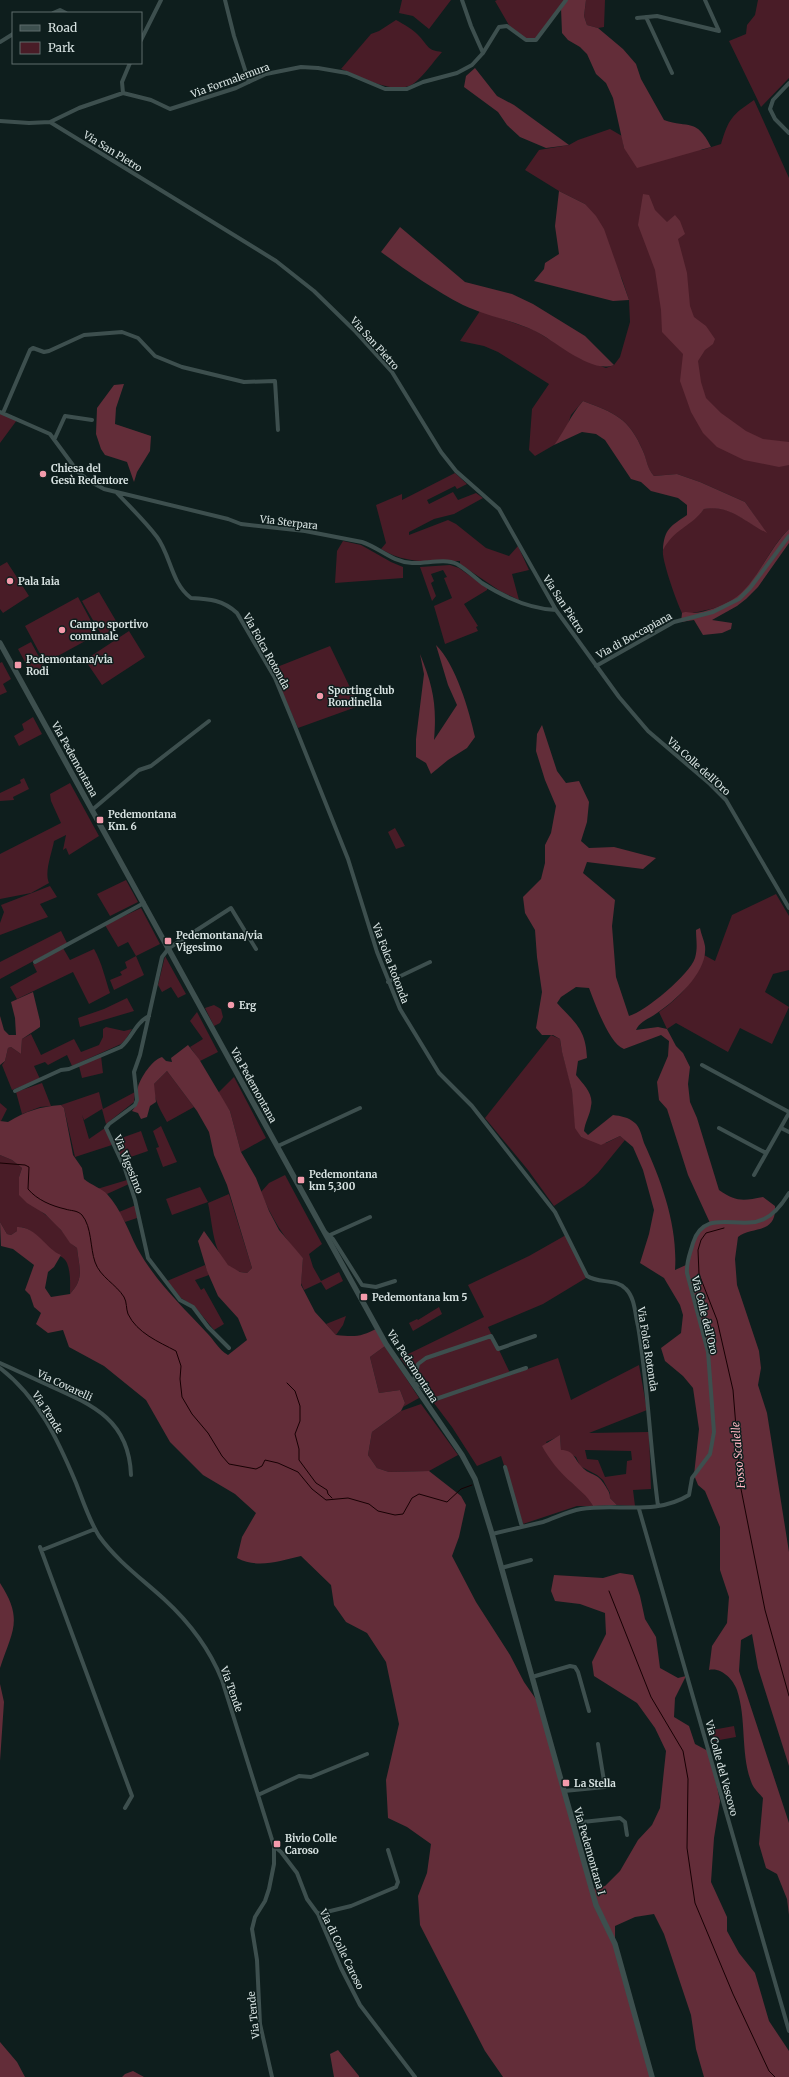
<svg xmlns="http://www.w3.org/2000/svg" width="789" height="2077" font-family="Merriweather,serif">
	<rect width="100%" height="100%" fill="#0e1e1d"/>
	<path fill="#491c27" fill-rule="evenodd" d="M402,0H451L429,29L413,16L399,13Z
		M497,0H566L538,38L529,41L510,27L495,1Z
		M586,0H605L604,27L598,28L587,25L584,16Z
		M758,0H789V78L761,107L729,41L746,34L747,25L755,15Z
		M396,20C405,25 413,29 420,37C429,47 427,50 442,52C433,62 424,76 413,84C395,96 359,76 341,69L371,34L379,31Z
		M754,100L789,178V529C769,548 758,579 740,595C725,608 701,611 683,615C678,606 661,559 663,550C664,543 672,535 677,530C687,522 696,519 704,509C729,504 744,521 765,531L745,502L700,482L677,474L654,476C647,468 647,461 643,451C629,418 615,413 583,401L571,415L566,430L554,445L535,456L529,450L532,409L549,384L498,352L484,346L460,341L480,311L534,330L581,359L606,368L614,365L620,357L630,322L629,300L622,279L585,204L559,191L525,170L539,150L569,145L578,140L610,129L622,136L624,148L702,150L721,144C729,118 732,115 754,100Z
		M0,413L17,420L0,443Z
		M455,473L467,484L457,489L455,486L427,500L429,504L453,492L458,500L476,493L483,498L454,514L434,519L409,532V535L448,520L456,524L486,548L509,556L518,546L529,570L512,574L519,600L500,591L460,564V561C433,562 405,564 381,549L386,543L376,505L402,494V500Z
		M343,541L361,545L391,562L403,567V578L335,583L337,551Z
		M7,562L29,596L3,613L0,609V566Z
		M450,565L459,568L487,588V590L464,604L478,626L476,627L478,631L445,644L434,606L452,598L444,578L447,577L443,570L431,574L434,581L431,583L436,596L432,601L420,567Z
		M99,592L119,626L102,636L82,601Z
		M78,597L98,634L45,663L25,626Z
		M129,631L145,657L102,685L85,660Z
		M31,642L45,668L32,675L18,649Z
		M330,646L359,706L298,728L272,669Z
		M2,662L11,679L3,684L7,692L0,695V663Z
		M33,717L42,734L19,746L14,736L24,730L22,724Z
		M24,778L29,789L13,797L14,800L0,801V793L21,783L20,780Z
		M70,783L99,836L69,855L66,848L63,850L66,835L54,841C52,853 44,872 49,883L31,893L0,899V854L61,823L51,801L50,794Z
		M395,828L405,846L396,849L388,832Z
		M126,880L138,902L110,916L97,894Z
		M50,886L57,897L40,904L48,917L0,935V923L4,912L1,905Z
		M776,894L789,916V970L773,974L765,992L789,1007L772,1044L740,1028L728,1052L676,1023L667,1029L659,1012C680,998 696,979 704,955L715,961L732,915Z
		M141,908L160,944L136,956L144,975L114,990L110,980L122,975L120,972L127,968L125,962L136,956L128,942L118,947L105,925Z
		M61,931L67,943L0,979V962Z
		M63,948L70,960L94,949C102,963 105,978 110,993L89,1004L73,972L17,999L10,987L37,972L33,964Z
		M165,956L186,994L178,998L171,987L162,992L158,985Z
		M127,998L134,1011L80,1027L78,1018L104,1009Z
		M214,1005L221,1009L223,1017L220,1023L214,1026L205,1008Z
		M197,1012L218,1052L200,1061L190,1047L203,1039L190,1021Z
		M106,1027L124,1031L132,1029L126,1039L121,1044L72,1066L67,1055L48,1065L45,1062L34,1066L40,1079L12,1090L2,1065L5,1061L8,1048L11,1047L21,1054L22,1039L31,1034L41,1055L74,1039L81,1052L99,1045L103,1037V1029Z
		M551,1035L560,1039C562,1057 569,1073 572,1091C575,1107 572,1123 581,1137L606,1143L620,1136L625,1140L598,1173L584,1186L554,1206L528,1170L485,1118Z
		M101,1056L103,1073L82,1078L79,1066Z
		M167,1071L194,1107L167,1122C160,1109 153,1099 154,1084Z
		M234,1077L266,1138L241,1152L230,1111L218,1093Z
		M42,1083L51,1106L40,1107L22,1114L16,1092Z
		M99,1092L103,1109L135,1092L134,1102L106,1124L102,1109L84,1120L82,1115L89,1139L105,1128L112,1145L75,1157L64,1108L61,1105Z
		M0,1103L7,1109L1,1121H0Z
		M161,1126L177,1162L163,1167L156,1148L159,1147L153,1131Z
		M141,1131L148,1151L122,1160L113,1141Z
		M0,1155L12,1160L22,1168L19,1177L20,1195C32,1205 52,1218 61,1230C67,1237 69,1243 77,1248C79,1268 85,1278 70,1294C70,1284 71,1273 67,1263C64,1256 58,1256 53,1252C41,1244 34,1226 17,1227V1231L11,1235L7,1234L0,1222Z
		M285,1175L322,1244L309,1254L313,1267L321,1281L339,1272L343,1281L326,1290L321,1282L304,1290L301,1283L303,1258C284,1239 271,1217 261,1192L269,1183Z
		M127,1180L129,1184L107,1194L97,1189Z
		M200,1187L208,1202L172,1215L166,1199Z
		M229,1194L252,1268L247,1273C212,1270 214,1229 208,1203Z
		M136,1205L137,1218L125,1222L119,1212Z
		M566,1235L586,1278L543,1304L488,1327L511,1375L558,1358L571,1400L639,1365L647,1410L589,1433L649,1432L651,1489L633,1490L635,1506L617,1505L610,1498V1493L603,1480L597,1475L580,1466L576,1457L561,1450L560,1436L546,1442L571,1482L588,1496L593,1506H577L523,1524L501,1456L477,1466L452,1427L400,1358L484,1317L468,1285L529,1256ZM585,1450L631,1451L632,1460L627,1461L626,1474L605,1477L598,1460L587,1459Z
		M205,1265L209,1275L195,1280L201,1290L204,1288L224,1324L214,1330L195,1307L181,1298L167,1281Z
		M439,1307L442,1314L413,1331L409,1323L417,1319L418,1320Z
		M346,1316L343,1325L336,1335L326,1324Z
		M385,1346L419,1398L403,1407L405,1403L400,1390L379,1393L370,1357Z
		M421,1404L458,1455L429,1471L389,1472L377,1468L368,1455L372,1432L401,1411Z
		M734,1726L736,1737L714,1741L712,1730Z"/>
	<path fill="#632d39" fill-rule="evenodd" d="M566,0H586L584,16L587,25L598,28L623,49L636,64L641,79L664,120C689,129 696,117 711,147L637,168L624,148L613,98L606,83L596,74L587,54L580,47L568,40L562,33L561,8Z
		M475,68L497,96L514,105L569,145L546,148L520,137L507,125L498,112L464,87L466,76Z
		M559,191L585,204L596,216L604,229L629,300L613,301L534,281L544,269L545,263L559,254L555,226Z
		M643,194L649,195L655,210L667,222L675,215L680,221L685,234L678,239L687,273L690,306L694,317L706,326L715,339L713,344L705,350L698,361L701,382L706,398L721,413L746,431L763,439L789,442V465L779,467L744,460L717,447L703,433L691,412L680,381L683,354L662,332L661,310L655,270L638,225Z
		M400,227L465,282L512,294L533,304L585,336L614,365C591,374 557,342 535,331C512,320 486,316 463,305C434,290 407,271 381,252Z
		M124,384L116,408L115,424L151,436L150,451L137,472L134,482L127,462L105,455L101,449L96,434L97,408L114,385Z
		M583,401C615,413 629,418 643,451C647,460 647,468 654,476L677,474L700,482L745,502L767,533C745,522 729,504 704,509C691,527 675,528 663,550C664,529 671,526 687,515V505L678,498L651,491L641,482L631,479L605,440L596,434L582,432L554,445C566,429 570,416 583,401Z
		M789,529V543L758,587L746,599L737,606L712,620L732,623L731,629L722,633L703,635L694,620L681,622L682,613C687,611 689,613 694,613C706,612 721,606 732,600C754,588 769,548 789,529Z
		M436,645C456,665 469,710 475,737L467,748L448,760L431,774L426,763L416,757V739L424,674L420,654C433,686 437,705 434,740L457,705L448,685Z
		M542,725L557,771L566,783L579,781L589,802L587,822L581,841L589,848L614,847L656,858L643,869L587,862L583,873L615,900L612,926L616,977L629,1016C645,1012 690,974 695,958C698,948 696,939 696,930L700,928C701,934 704,940 705,946C708,972 676,1000 657,1013C649,1019 640,1021 636,1030L658,1027L667,1029L676,1046L683,1053L690,1067L688,1084L690,1102L697,1118L719,1190C736,1202 743,1201 763,1197L775,1206C777,1235 751,1226 738,1237L735,1259L737,1285L759,1351L761,1368L758,1385L767,1413L789,1552V1766L758,1668L752,1634L741,1640L739,1671L789,1823V1915L787,1899L777,1874L766,1868L759,1844L763,1798C760,1794 754,1789 752,1784C740,1754 747,1720 737,1690C733,1679 721,1667 709,1670L712,1646L727,1623L729,1597L720,1570V1527L705,1491L698,1485L694,1475L699,1429L693,1388L683,1376L665,1361L661,1348L681,1333L683,1315L680,1305L664,1278L640,1263L649,1234L654,1210L643,1170L633,1147L620,1136L601,1145L581,1137L575,1128L572,1091L562,1052L560,1039L553,1035H542L536,1028L542,992L537,957L535,930L525,913L523,897L541,879L545,863V845L551,833L556,806L545,780L536,751L537,734ZM576,987L589,988C595,1003 609,1044 624,1049L661,1035L669,1041L668,1056L657,1082L659,1100L667,1109L688,1175L710,1223L695,1235L686,1265L675,1270C678,1227 662,1182 644,1143C642,1137 640,1127 635,1123C628,1117 621,1116 613,1115L588,1135L584,1131C585,1122 590,1115 591,1106C594,1094 583,1084 576,1075L578,1061L587,1058C586,1029 575,1023 557,1003L561,997Z
		M33,992L40,1021V1027L22,1039L21,1054L11,1047L8,1048L5,1061L0,1065V1016L4,1030L9,1035H16L15,1018L11,1002Z
		M188,1045L199,1059L230,1111L241,1152L256,1178L269,1211L279,1230L303,1258L301,1285L315,1312L336,1335C355,1337 361,1337 378,1328L385,1346L370,1357L379,1393L400,1390L405,1403L401,1411L372,1432L368,1455L377,1468L389,1472L429,1471L461,1496L466,1505L459,1537L452,1556L476,1602L510,1655L524,1682L540,1705L592,1889L605,1886L620,1871L638,1840L652,1825L660,1808L666,1751L655,1728L637,1703L594,1676L592,1662L606,1634L605,1613L580,1604L555,1601L551,1591L554,1575L603,1578L620,1573L633,1575L640,1596L645,1619L656,1637L660,1668L678,1678L686,1676L675,1698L674,1717L689,1726L695,1744L710,1752L720,1801L714,1838L711,1882L727,1917V1931L739,1953L755,1973L769,2021L789,2051V2077H704L696,2049L691,2015L664,1934L654,1914L635,1917L615,1926V1944L652,2077H503L485,2051L420,1925L418,1896L427,1873L431,1844L407,1827L388,1818L386,1780L399,1724L386,1662L367,1633L346,1622L334,1605L331,1585L301,1556C279,1561 258,1569 237,1558L242,1537L256,1513L235,1494L203,1475L170,1442L146,1400L104,1366L69,1347L63,1330L48,1333L36,1324L41,1313L34,1307L30,1295L25,1290L34,1265L13,1249L1,1246L0,1222L7,1234L11,1235L17,1231V1227C36,1226 46,1249 61,1255L54,1267L48,1272L45,1288L51,1297L70,1294C85,1278 79,1268 77,1248L70,1243L61,1230L45,1214L27,1203L19,1195V1177L22,1168L12,1160L0,1155V1121L8,1122C26,1111 39,1107 61,1105L64,1108L73,1155L82,1168L84,1179C91,1185 103,1189 107,1194C121,1209 128,1230 137,1248C156,1282 181,1305 207,1333C215,1341 218,1349 228,1355L247,1340L238,1318L218,1296L207,1271L198,1241L204,1231L228,1265L240,1272L247,1273L252,1268L227,1185L214,1155L209,1132L197,1111L167,1071L154,1084L156,1102L150,1106L147,1117L141,1119L138,1113L132,1111C140,1102 136,1098 138,1087C141,1077 152,1060 162,1057L166,1061L172,1062L171,1058Z
		M560,1435L561,1450C574,1450 574,1459 582,1467C591,1477 597,1471 606,1487C608,1491 610,1492 610,1498L617,1505L593,1506C587,1495 580,1491 572,1483C560,1473 549,1459 542,1446Z
		M0,1583C24,1620 12,1631 0,1668Z
		M0,1684L4,1702L0,1761Z
		M0,2042L17,2062L25,2077H0Z
		M338,2050L359,2076V2077H334L330,2054Z
		M133,2071L144,2077H122L125,2074Z"/>
	<g fill="none" stroke-linecap="round" stroke-linejoin="round">
		<path stroke="#170003" stroke-width="1" d="M0,1163L25,1165L29,1167L28,1189C37,1200 52,1206 65,1209C71,1211 77,1210 82,1215C92,1227 90,1248 95,1262C100,1277 116,1284 124,1297C127,1302 126,1309 128,1314C137,1333 159,1342 176,1351L181,1366L180,1379L182,1397L192,1414L208,1433L222,1456L229,1464L256,1469L262,1466L265,1460L278,1463L298,1472L312,1489L326,1500L348,1498L369,1504L378,1511L395,1515L403,1514L412,1498L419,1494L447,1502L461,1489L472,1485
			M724,1228L706,1233L701,1240L698,1250L699,1274L717,1320L733,1390L741,1489L765,1610L789,1696
			M287,1383L295,1391L300,1406V1421L295,1434L299,1449V1460L316,1483L327,1490L328,1494L332,1498
			M609,1591L651,1697L683,1751L688,1779L687,1848L695,1903L733,1994L769,2071L775,2077"/>
		<path stroke="#3d4f4e" stroke-width="4" d="M225,0L234,36L249,82
			M462,0L471,26L483,53
			M53,13L60,10L66,13
			M646,17L672,73
			M637,18L657,16L719,31L705,0
			M141,40L161,0
			M0,42L13,34
			M789,83L773,100L770,109L775,119L789,133
			M123,93L122,82L130,63
			M0,121L29,123L50,122L79,108L123,93L151,100L170,109L236,88L266,74L301,67L318,68L347,73L385,89H407L423,82L457,73L472,65L483,53L499,27L507,26L526,40H536L566,0
			M50,122L276,261L314,291L354,330L392,372L441,452L456,471L499,509L556,610L619,697L648,731L710,784L726,800L789,908
			M0,412L50,434L78,472L91,482L104,489L228,519L241,524L305,531L362,542C380,548 392,562 412,563C425,564 445,558 457,564C466,569 474,577 482,583C504,597 529,609 556,610
			M3,413L30,350L33,348L44,352L49,351L84,335L122,332L138,338L155,356L182,367L244,382L275,381L278,430
			M55,438L65,416L92,420
			M117,493C130,507 145,521 157,537C171,556 171,583 191,598C210,599 223,600 237,613L275,678L294,724L348,859L377,952L400,1009L439,1073L472,1106L555,1212L587,1276C599,1284 616,1278 626,1289C635,1298 635,1314 638,1326C648,1386 650,1446 658,1506
			M596,666L674,622L713,612L739,599L750,588L789,536
			M92,810L139,770L151,766L209,721
			M35,962L144,903
			M388,982L430,962
			M702,1065L789,1112
			M15,1091L61,1070L69,1069L121,1047C132,1038 135,1023 149,1016
			M719,1128L766,1153
			M781,1128L789,1132
			M278,1146L360,1108
			M754,1175L789,1113
			M325,1232L333,1239L362,1285L376,1287L395,1281
			M330,1235L370,1217
			M229,1348L208,1327L193,1307L180,1300L148,1258L135,1200L125,1169L106,1128L109,1124L135,1105L137,1100L134,1072L140,1055L162,957L169,948L231,908L256,949
			M0,1363C16,1370 32,1378 48,1385C93,1405 129,1420 131,1475
			M0,1368C38,1397 58,1440 76,1483C83,1501 89,1520 99,1536C117,1561 142,1579 164,1599C188,1621 210,1650 222,1680L274,1846V1864L269,1889L265,1901L255,1917L252,1929L257,1960L260,2024L272,2077
			M526,1368L433,1400L420,1385L413,1383L418,1364L426,1358L491,1336L498,1349L535,1336
			M505,1467L522,1527
			M639,1509L789,2031
			M492,1534C509,1530 526,1526 543,1522C555,1518 568,1511 581,1509C617,1503 655,1516 689,1495L692,1478L710,1454L714,1432L708,1352L687,1273C686,1262 690,1254 693,1243C704,1207 739,1231 764,1219C775,1214 783,1203 789,1193
			M40,1547L132,1796L125,1808
			M42,1550L95,1529
			M501,1568L531,1560
			M532,1677L570,1666L575,1667L578,1672L589,1711
			M564,1791L605,1787L598,1744
			M258,1795L299,1776L311,1777L367,1754
			M573,1823L620,1818L625,1822L627,1835
			M274,1846L281,1852L297,1873L307,1899L318,1914L341,1968L360,2005L415,2077
			M318,1914L351,1906L396,1887L398,1882L388,1850"/>
		<path stroke="#3d4f4e" stroke-width="5.5" d="M0,643L386,1344L462,1455L475,1479L492,1534L596,1905L615,1944L652,2077"/>
	</g>
	<g fill="#f39aab" stroke="#0e1e1d" stroke-width="1.5">
		<circle cx="43" cy="474" r="4"/>
		<circle cx="10" cy="581" r="4"/>
		<circle cx="62" cy="630" r="4"/>
		<rect x="14" y="661" width="8" height="8" rx="2"/>
		<circle cx="320" cy="696" r="4"/>
		<rect x="96" y="816" width="8" height="8" rx="2"/>
		<rect x="164" y="937" width="8" height="8" rx="2"/>
		<circle cx="231" cy="1005" r="4"/>
		<rect x="297" y="1176" width="8" height="8" rx="2"/>
		<rect x="360" y="1293" width="8" height="8" rx="2"/>
		<rect x="562" y="1779" width="8" height="8" rx="2"/>
		<rect x="273" y="1840" width="8" height="8" rx="2"/>
	</g>
	<g text-anchor="middle" stroke-width="3" stroke-linejoin="round" paint-order="stroke">
		<g font-size="10" fill="#d8e3e2" stroke="#0e1e1d">
			<text transform="translate(230 80) rotate(-20)" y="4">Via Formalemura</text>
			<text transform="translate(113 151) rotate(32)" y="4">Via San Pietro</text>
			<text transform="translate(375 343) rotate(48)" y="4">Via San Pietro</text>
			<text transform="translate(289 522) rotate(7)" y="4">Via Sterpara</text>
			<text transform="translate(564 604) rotate(57)" y="4">Via San Pietro</text>
			<text transform="translate(634 635) rotate(-29)" y="4">Via di Boccapiana</text>
			<text transform="translate(267 651) rotate(61)" y="4">Via Folca Rotonda</text>
			<text transform="translate(75 759) rotate(61)" y="4">Via Pedemontana</text>
			<text transform="translate(699 766) rotate(42)" y="4">Via Colle dell'Oro</text>
			<text transform="translate(391 963) rotate(69)" y="4">Via Folca Rotonda</text>
			<text transform="translate(254 1085) rotate(61)" y="4">Via Pedemontana</text>
			<text transform="translate(129 1164) rotate(68)" y="4">Via Vigesimo</text>
			<text transform="translate(705 1315) rotate(76)" y="4">Via Colle dell'Oro</text>
			<text transform="translate(648 1349) rotate(81)" y="4">Via Folca Rotonda</text>
			<text transform="translate(413 1366) rotate(57)" y="4">Via Pedemontana</text>
			<text transform="translate(65 1385) rotate(25)" y="4">Via Covarelli</text>
			<text transform="translate(48 1412) rotate(57)" y="4">Via Tende</text>
			<text transform="translate(232 1689) rotate(70)" y="4">Via Tende</text>
			<text transform="translate(722 1768) rotate(75)" y="4">Via Colle del Vescovo</text>
			<text transform="translate(590 1851) rotate(74)" y="4">Via Pedemontana I</text>
			<text transform="translate(342 1949) rotate(64)" y="4">Via di Colle Caroso</text>
			<text transform="translate(253 2015) rotate(-96)" y="4">Via Tende</text>
		</g>
		<g font-size="10" font-weight="bold" fill="#d8e3e2" stroke="#0e1e1d" text-anchor="start">
			<text x="51" y="472">Chiesa del<tspan x="51" dy="12">Gesù Redentore</tspan></text>
			<text x="18" y="585">Pala Iaia</text>
			<text x="70" y="628">Campo sportivo<tspan x="70" dy="12">comunale</tspan></text>
			<text x="26" y="663">Pedemontana/via<tspan x="26" dy="12">Rodi</tspan></text>
			<text x="328" y="694">Sporting club<tspan x="328" dy="12">Rondinella</tspan></text>
			<text x="108" y="818">Pedemontana<tspan x="108" dy="12">Km. 6</tspan></text>
			<text x="176" y="939">Pedemontana/via<tspan x="176" dy="12">Vigesimo</tspan></text>
			<text x="239" y="1009">Erg</text>
			<text x="309" y="1178">Pedemontana<tspan x="309" dy="12">km 5,300</tspan></text>
			<text x="372" y="1301">Pedemontana km 5</text>
			<text x="574" y="1787">La Stella</text>
			<text x="285" y="1842">Bivio Colle<tspan x="285" dy="12">Caroso</tspan></text>
		</g>
		<g font-size="11" font-style="italic" fill="#feb4c1" stroke="#0e1e1d">
			<text transform="translate(738 1455) rotate(-95)" y="4">Fosso Scalelle</text>
		</g>
	</g>
	<rect x="12" y="12" width="130" height="52" fill="#0e1e1d" stroke="#5f6d6c"/>
	<rect x="20" y="25" width="20" height="6" fill="#3d4f4e" stroke="#5f6d6c"/>
	<text x="48" y="32" font-size="12" fill="#d8e3e2">Road</text>
	<rect x="20" y="42" width="20" height="12" fill="#491c27" stroke="#5f6d6c"/>
	<text x="48" y="52" font-size="12" fill="#d8e3e2">Park</text>
</svg>
